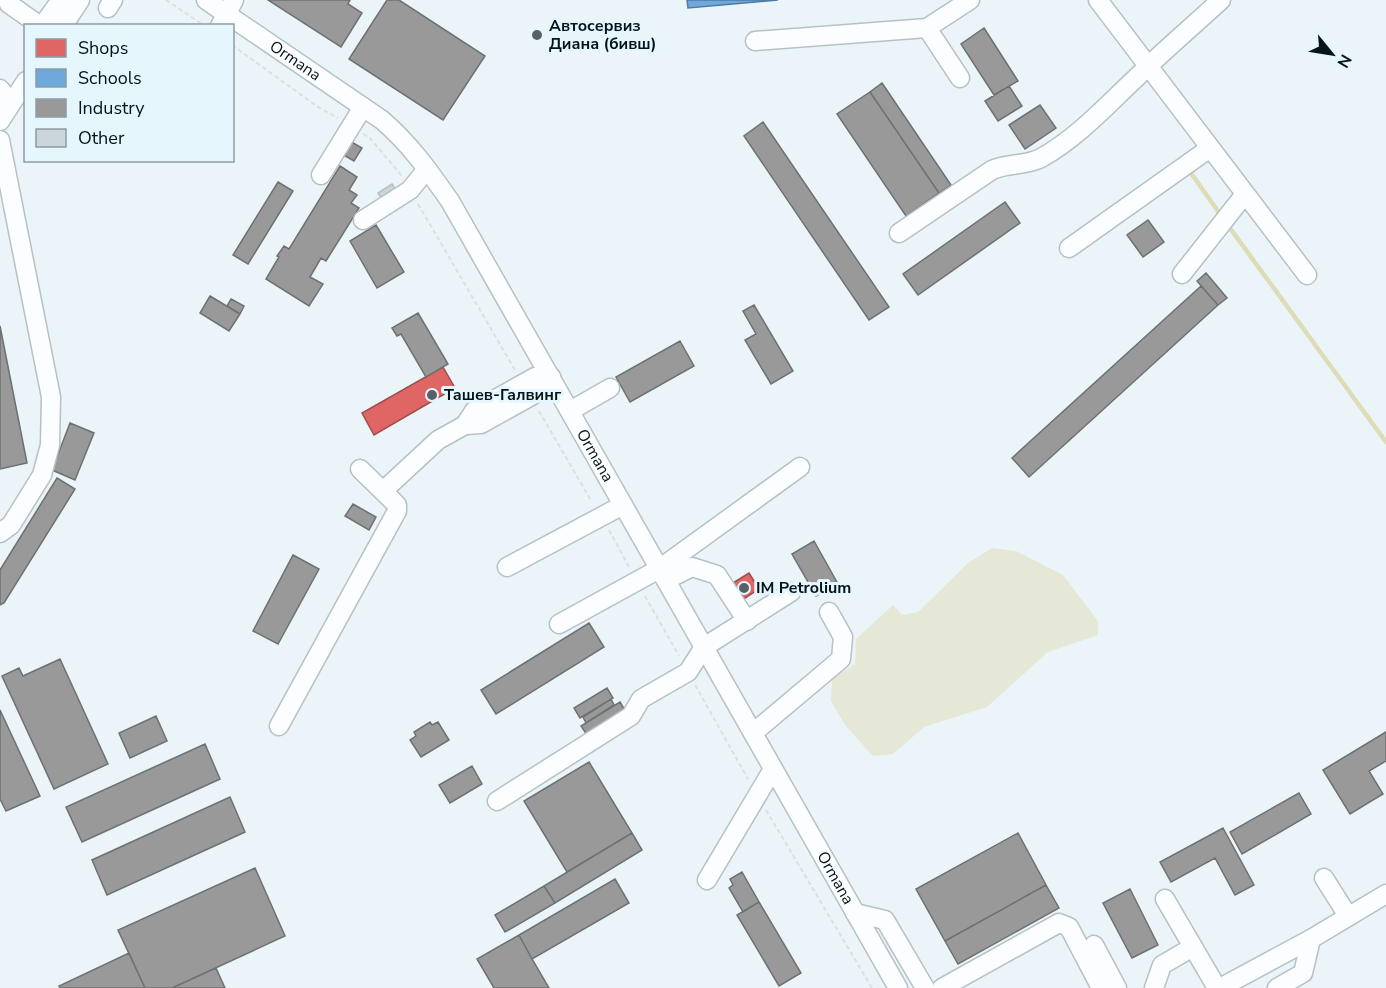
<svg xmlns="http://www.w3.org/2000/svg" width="1386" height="988" viewBox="0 0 1386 988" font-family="'Nunito Sans',sans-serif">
<rect width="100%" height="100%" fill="#ebf4f8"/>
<path fill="#e5e7d7" d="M992 548 1016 551 1063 575 1098 621V635L1048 652 987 707 924 727 893 754 873 756 845 725 831 701 832 679 855 664 856 639 893 605 902 615 918 612 968 563Z"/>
<path fill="#e06666" stroke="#9e4d4f" stroke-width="1.5" d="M443 367 455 388 374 435 362 413Z
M749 573 759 589 739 602 728 586Z"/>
<path fill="#6fa8dc" stroke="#4f7ca2" stroke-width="1.5" d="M687 0H778L688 8Z"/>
<path fill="#999" stroke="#6d7173" stroke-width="1.5" d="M268 0H350L348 4 362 13 341 47Z
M387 0H399L485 56 443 120 349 59Z
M984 28 1018 81 994 95 961 44Z
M882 83 951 185 939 193 870 92Z
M1009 86 1022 106 998 121 985 101Z
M870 92 939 193 906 216 837 114Z
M1040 105 1056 128 1025 149 1009 125Z
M763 122 889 307 869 320 744 136Z
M348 140 362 148 354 161 340 153Z
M340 166 357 177 349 190 357 195 351 203 359 208 326 261 321 258 310 277 323 284 309 306 266 279 279 257 277 256 284 246 289 249Z
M278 182 293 191 248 264 233 255Z
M1005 202 1020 223 918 295 903 274Z
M1148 220 1164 242 1143 257 1127 235Z
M376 225 404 272 377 288 350 241Z
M1206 273 1227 298 1218 305 1197 281Z
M1201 286 1218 305 1029 477 1012 458Z
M210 296 240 314 229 331 200 313Z
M231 299 244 306 240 314 227 306Z
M754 305 793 371 771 384 745 340 756 334 743 311Z
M418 313 448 364 426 377 401 334 397 336 392 328Z
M0 326 27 463 0 469Z
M680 341 694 366 630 402 616 377Z
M70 423 94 433 75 480 52 470Z
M57 478 75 489 4 603 0 605V570Z
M353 504 376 517 369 530 345 516Z
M814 541 838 584 816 596 792 554Z
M293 555 319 569 278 644 253 631Z
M589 623 604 647 496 714 481 690Z
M60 659 108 764 54 789 2 676 19 668 23 676Z
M607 688 613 698 580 718 574 708Z
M611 699 614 705 586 723 583 717Z
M620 702 627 714 589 738 581 726Z
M0 710 40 796 6 811 0 799Z
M156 716 167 741 130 758 119 733Z
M430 722 432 725 438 722 449 740 421 757 410 740 416 736 414 732Z
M1386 732V761L1369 771 1383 794 1350 814 1323 770Z
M205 744 220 779 82 842 66 807Z
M589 762 632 833 567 872 524 801Z
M472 766 482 784 450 803 439 785Z
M1299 793 1311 814 1242 854 1230 832Z
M230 797 245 832 107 895 92 860Z
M1223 828 1254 885 1235 895 1215 858 1171 882 1160 862Z
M632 833 642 850 555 903 544 886Z
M1018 833 1046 885 945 941 916 889Z
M255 868 285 936 172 988H145L118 930Z
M742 872 759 902 743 912 729 888 733 885 730 879Z
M615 879 629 903 532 959 519 935Z
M1046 885 1059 908 958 964 945 941Z
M544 886 555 903 505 932 495 915Z
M1130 889 1158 945 1132 958 1103 903Z
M759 902 801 973 779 986 737 915Z
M519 935 532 959 549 988H494L477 959Z
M129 953 145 988H60L59 986Z
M216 968 225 988H172Z"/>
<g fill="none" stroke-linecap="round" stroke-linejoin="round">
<path stroke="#dedcb7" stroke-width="4.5" d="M1191 173 1222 217
M1227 224 1386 442"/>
</g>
<path fill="#cbd6db" stroke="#b5c0c5" stroke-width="1.5" d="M392 184 397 192 383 201 378 193Z"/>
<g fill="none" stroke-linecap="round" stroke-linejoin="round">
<g stroke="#b6c1c6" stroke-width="21">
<g id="minor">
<path d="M8 0 9 4 39 25 45 22 61 0"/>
<path id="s1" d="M206 0 382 120C410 144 429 171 450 201L898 988"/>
<path d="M1098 0 1307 275"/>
<path d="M108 8 113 0"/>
<path d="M63 26 80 0"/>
<path d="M220 26 234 0"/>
<path d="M927 28 960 78"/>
<path d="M755 41 927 28 970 0"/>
<path d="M0 89 11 103"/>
<path d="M0 121 26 81"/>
<path d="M0 140 51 397 50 445 42 475 11 525 0 533"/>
<path d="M321 175 363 107"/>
<path d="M363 220 410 190 427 169"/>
<path d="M899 233 992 170C1007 163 1026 166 1041 158 1077 138 1106 106 1136 78 1163 51 1193 26 1221 0"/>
<path d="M1069 248 1210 148"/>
<path d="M1182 274 1245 194"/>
<path d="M570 411 610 388"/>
<path d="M465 425 481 424 542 390 551 377"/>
<path d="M383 491 438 440 465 425 474 411 535 377H551"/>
<path d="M507 567 623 505"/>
<path d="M666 580 692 567 717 575 747 621"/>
<path d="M559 624 659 569 800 467"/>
<path d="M279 726 397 511V505L360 469"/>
<path d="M753 733 841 659 843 637 829 612"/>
<path d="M497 801 631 716 641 699 688 672 704 647 791 592"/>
<path d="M1324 878 1348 916"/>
<path d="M707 880 773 769"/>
<path d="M1165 899 1217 988"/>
<path d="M855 913 885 920 925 988"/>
<path d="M1094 945 1117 988"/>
<path d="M942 988 1059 923 1069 927 1101 988"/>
<path d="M1154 988 1162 965 1193 947"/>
<path d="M1220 988 1311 939 1386 894"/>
<path d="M1277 988 1303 973 1311 939"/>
</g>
</g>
<path stroke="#dde0e2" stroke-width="2" stroke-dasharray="4.5 3" stroke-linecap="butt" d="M166 0 205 26
M232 45 318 107 338 118
M363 134 369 137 402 176
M418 204 515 370
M539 411 592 502
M609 530 629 567
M645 596 679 656
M695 685 748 779
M766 810 872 988"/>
<use href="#minor" stroke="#fcfdfe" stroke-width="18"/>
</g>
<g fill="#566268" stroke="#e6f6fd" stroke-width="2">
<circle cx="537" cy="35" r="6"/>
<circle cx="432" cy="395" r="6"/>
<circle cx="744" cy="588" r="6"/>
</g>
<g text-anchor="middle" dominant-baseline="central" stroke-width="6" stroke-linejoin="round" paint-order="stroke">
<g font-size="16" font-weight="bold" fill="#05141a" stroke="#e6f6fd" text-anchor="start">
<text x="549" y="26">Автосервиз<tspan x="549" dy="18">Диана (бивш)</tspan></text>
<text x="444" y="395">Ташев-Галвинг</text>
<text x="756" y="588">IM Petrolium</text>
</g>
<g font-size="16" fill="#05141a" stroke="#e6f6fd">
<text stroke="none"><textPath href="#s1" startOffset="108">Ormana</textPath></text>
<text stroke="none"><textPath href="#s1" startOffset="612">Ormana</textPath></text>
<text stroke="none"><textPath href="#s1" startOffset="1098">Ormana</textPath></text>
</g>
</g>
<rect x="24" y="24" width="210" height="138" fill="#e6f6fd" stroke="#8c9ca2" stroke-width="1.5"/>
<rect x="36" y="39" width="30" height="18" fill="#e06666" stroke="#8c9ca2" stroke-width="1.5"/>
<text x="78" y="54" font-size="18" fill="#05141a">Shops</text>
<rect x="36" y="69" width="30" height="18" fill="#6fa8dc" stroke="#8c9ca2" stroke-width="1.5"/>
<text x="78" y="84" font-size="18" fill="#05141a">Schools</text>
<rect x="36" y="99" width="30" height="18" fill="#999999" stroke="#8c9ca2" stroke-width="1.5"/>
<text x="78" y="114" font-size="18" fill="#05141a">Industry</text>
<rect x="36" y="129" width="30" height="18" fill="#cbd6db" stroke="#8c9ca2" stroke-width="1.5"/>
<text x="78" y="144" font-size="18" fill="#05141a">Other</text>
<g transform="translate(1332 54) rotate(120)" stroke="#e6f6fd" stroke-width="4.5" paint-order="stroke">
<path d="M0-4.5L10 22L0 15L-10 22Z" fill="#05141a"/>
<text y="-9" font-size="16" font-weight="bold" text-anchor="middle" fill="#05141a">N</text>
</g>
</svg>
